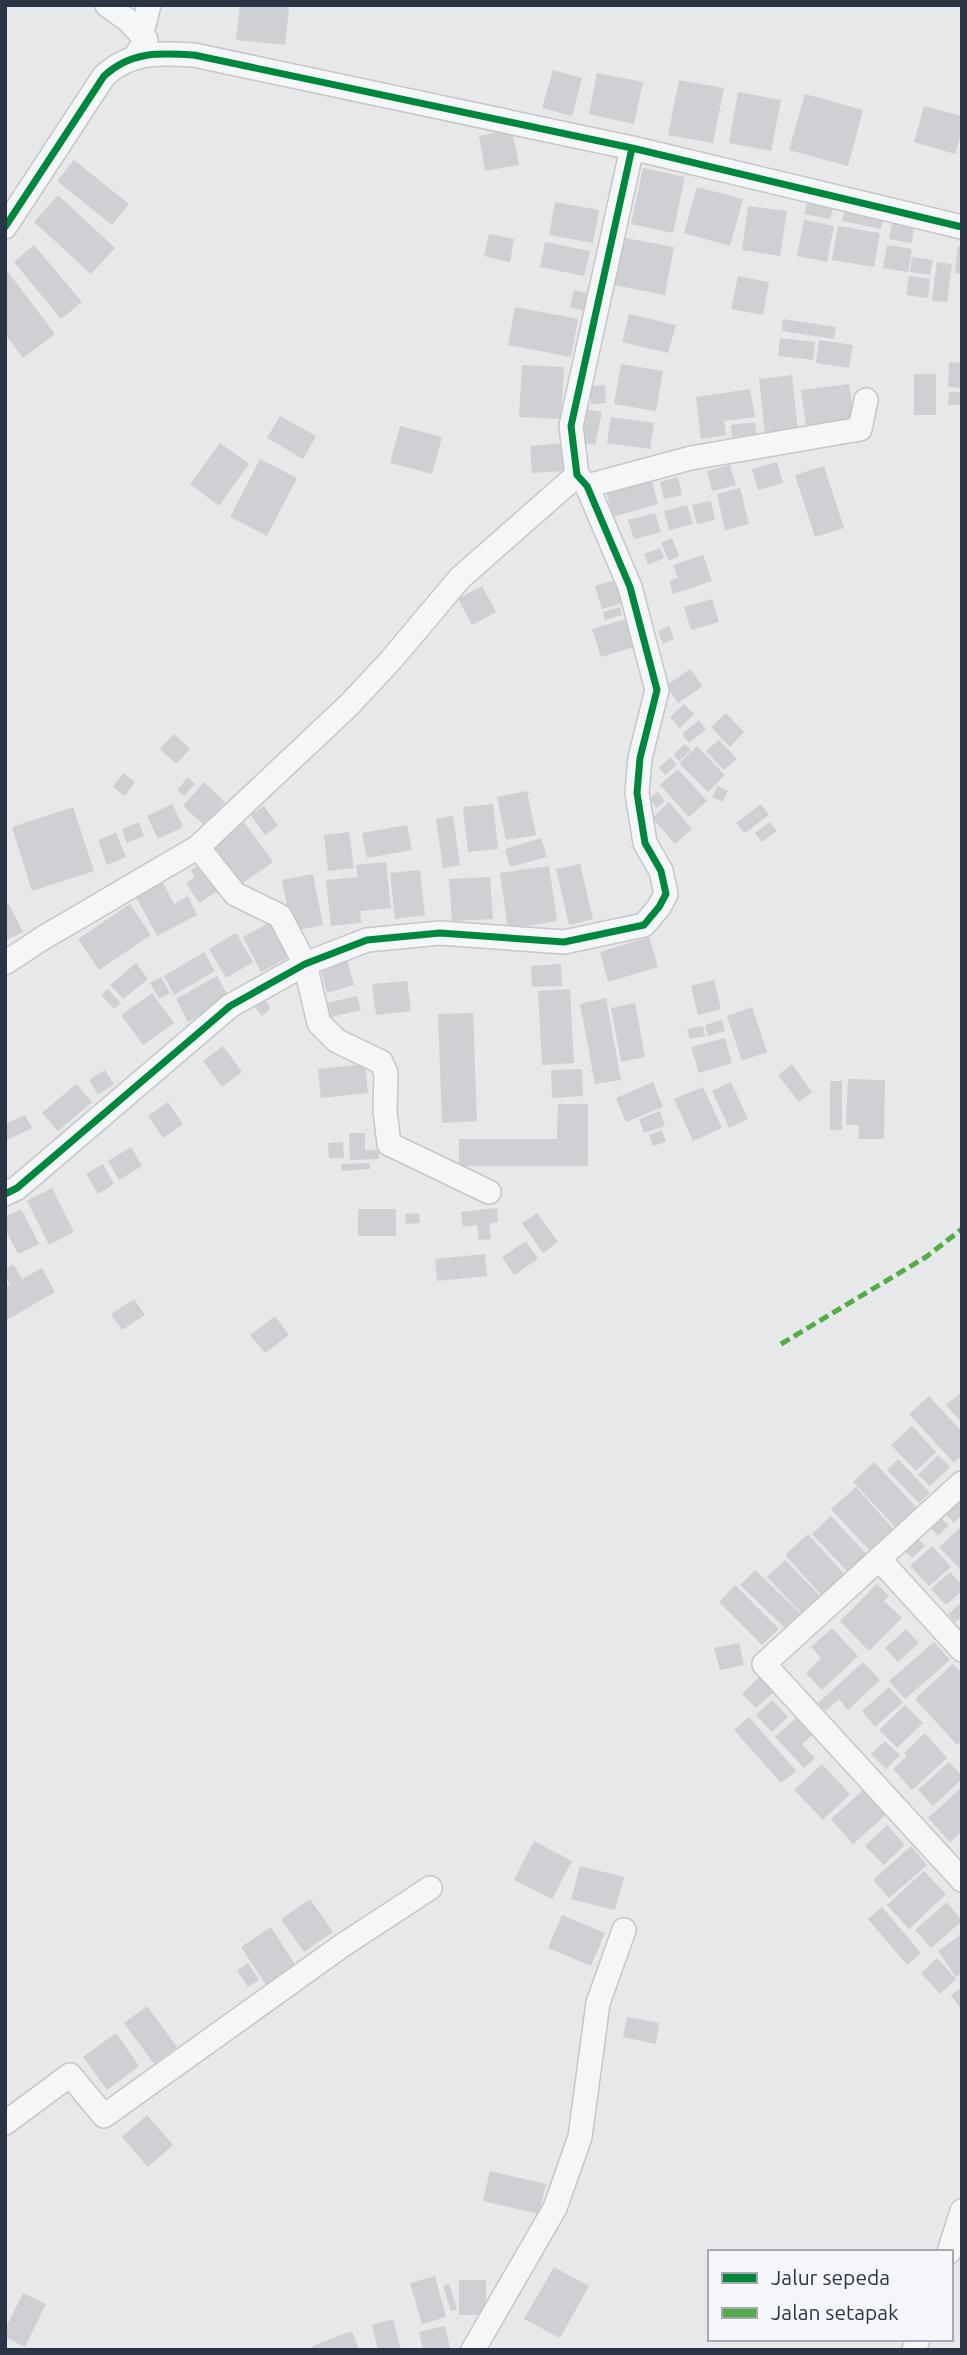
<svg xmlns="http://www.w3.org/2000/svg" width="967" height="2355" viewBox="0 0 967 2355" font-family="Ubuntu,sans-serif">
<rect width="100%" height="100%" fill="#e6e8ea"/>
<path fill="#ced0d3" d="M240 5 289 7 285 45 236 40Z
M553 70 582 78 572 116 542 108Z
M597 73 643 82 634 124 589 114Z
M679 80 724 88 713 143 668 135Z
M738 92 781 100 771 151 729 143Z
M805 94 863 110 848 166 789 150Z
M924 106 962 116V131L955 154 914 142Z
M512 130 519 165 485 171 479 136Z
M74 160 129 204 112 225 57 181Z
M643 168 685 177 673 233 631 224Z
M697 187 743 199 730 246 684 233Z
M58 195 115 248 91 274 34 222Z
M808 199 834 205 830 219 804 214Z
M555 202 599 210 593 243 549 235Z
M748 206 787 211 780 256 742 250Z
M845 208 884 217 881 229 842 221Z
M804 220 834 226 827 262 797 256Z
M892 223 914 227 912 243 889 239Z
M838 226 880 233 874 267 832 260Z
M489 234 514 239 510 262 484 256Z
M624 238 674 247 665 295 614 285Z
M545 242 590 251 584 276 540 267Z
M34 245 82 302 61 319 14 262Z
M887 245 912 249 908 272 883 268Z
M958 246H962V274L955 273Z
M912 257 933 260 930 275 910 272Z
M937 262 952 264 947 302 932 301Z
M5 268 55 334 23 358 5 334Z
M738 276 769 282 763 315 731 309Z
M909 276 930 279 928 298 906 295Z
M574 290 589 294 585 311 570 307Z
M515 307 578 319 571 357 508 345Z
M629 314 676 325 668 353 622 342Z
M783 319 836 327 834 339 782 331Z
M780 338 815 342 813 360 778 356Z
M819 340 853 345 849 368 816 363Z
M949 362 962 363V388L948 387Z
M621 364 663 371 656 411 614 404Z
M522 365 564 367 561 419 519 417Z
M914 374H936V415H914Z
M792 375 798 431 765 435 759 379Z
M849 384 854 419 806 426 801 390Z
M605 385 606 403 591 404 590 386Z
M750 389 755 417 724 421 726 435 701 439 696 397Z
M949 392H962V405H948Z
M585 409 602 412 595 445 577 441Z
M280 416 316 436 303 459 267 438Z
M611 417 654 423 650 449 607 443Z
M755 422 756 434 732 437 731 425Z
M400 426 442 437 432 474 390 463Z
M220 443 249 464 219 506 190 484Z
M563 443 565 471 532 473 530 446Z
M260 459 297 478 267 536 230 517Z
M777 462 783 483 758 490 752 469Z
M730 465 736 485 712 491 707 471Z
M824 466 844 528 815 537 795 475Z
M678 477 682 495 664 499 660 482Z
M651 478 658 504 613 517 606 491Z
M740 488 749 524 725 530 717 494Z
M711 501 715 520 697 524 692 505Z
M687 505 693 524 669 530 664 511Z
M655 513 661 532 634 539 628 520Z
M672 538 679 556 669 561 661 543Z
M660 548 664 558 648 565 644 554Z
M703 555 712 581 673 594 669 581 678 578 673 565Z
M615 580 621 603 602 609 595 586Z
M482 586 496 612 472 625 458 599Z
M712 599 719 622 691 630 684 607Z
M620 607 622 615 605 620 603 612Z
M629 618 637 646 601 657 592 629Z
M669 626 674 639 663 644 658 631Z
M690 669 703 686 678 703 666 686Z
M684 704 694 714 680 728 670 717Z
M726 713 744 732 730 747 711 727Z
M699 720 706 729 689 743 682 734Z
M174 734 190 749 176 764 160 749Z
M719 740 737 759 724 770 706 751Z
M685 744 691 750 679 761 673 755Z
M697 746 725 775 708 792 679 763Z
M670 757 677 765 665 775 659 768Z
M678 769 707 801 689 817 660 785Z
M123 773 135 782 125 796 113 787Z
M188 777 195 784 184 796 177 790Z
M204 782 225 802 204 825 183 806Z
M718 786 728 791 722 802 712 797Z
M527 791 536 835 506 840 497 797Z
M658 792 665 801 657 808 649 799Z
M669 802 692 829 675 844 652 818Z
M172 804 183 827 158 839 147 816Z
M493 804 498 849 468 852 463 807Z
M761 804 769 815 745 833 736 823Z
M264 806 278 826 265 835 251 815Z
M73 807 94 871 32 891 12 827Z
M453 816 460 865 443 868 436 819Z
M139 822 144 836 127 843 122 829Z
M244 822 273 862 240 885 211 845Z
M770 822 777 831 762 842 755 833Z
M407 825 412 850 367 858 362 833Z
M349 832 354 868 328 871 324 835Z
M116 833 126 857 107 865 98 840Z
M541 838 547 857 510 867 505 849Z
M386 862 391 908 360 911 361 923 331 926 326 880 358 877 356 865Z
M580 864 593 919 569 925 556 869Z
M197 866 202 874 208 869 221 889 199 903 186 883 195 877 191 870Z
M549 866 557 921 508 929 500 873Z
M420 870 425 915 395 919 390 873Z
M313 874 323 925 292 931 282 880Z
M490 877 493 919 452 921 449 879Z
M163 883 174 904 188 896 197 915 157 936 136 897Z
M8 903 23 932 5 941V905Z
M130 904 151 935 99 970 78 939Z
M276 919 295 954 261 972 243 937Z
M236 933 253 962 226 978 209 949Z
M649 937 658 967 608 982 600 952Z
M204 952 215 971 174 995 164 976Z
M347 960 354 985 327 993 320 967Z
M136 963 148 979 123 999 110 985Z
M561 964 562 986 532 987 531 966Z
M217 976 230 999 188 1022 176 999Z
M161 977 170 993 159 999 150 983Z
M714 980 721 1009 698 1015 691 986Z
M407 981 411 1011 376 1015 372 984Z
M108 989 121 1003 114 1009 101 995Z
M570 989 574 1063 542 1065 538 991Z
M152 993 174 1023 143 1045 121 1015Z
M357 996 361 1010 331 1017 327 1003Z
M263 998 271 1008 262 1016 253 1005Z
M606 998 621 1080 595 1084 580 1004Z
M635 1003 645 1057 621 1062 611 1008Z
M752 1007 767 1052 742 1061 727 1016Z
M473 1013 477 1121 442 1123 438 1014Z
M722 1020 725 1031 708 1036 705 1025Z
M703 1026 705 1036 690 1039 687 1029Z
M725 1038 732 1063 699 1073 691 1047Z
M223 1046 242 1072 222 1087 203 1061Z
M365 1064 368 1093 321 1098 318 1069Z
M792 1064 812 1092 799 1102 778 1075Z
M582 1069 583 1096 552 1098 551 1070Z
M105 1070 114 1084 98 1095 89 1080Z
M848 1079 885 1080 884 1139H858L859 1125H846Z
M830 1081H842V1130H830Z
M653 1082 663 1107 626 1122 616 1098Z
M731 1082 748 1119 729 1128 712 1091Z
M76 1084 92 1102 58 1131 42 1113Z
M703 1087 722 1128 693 1141 674 1099Z
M168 1102 183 1124 163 1138 148 1116Z
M558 1104H588V1166H459V1139H557Z
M660 1111 665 1126 644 1133 639 1119Z
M25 1115 32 1128 7 1140 5 1124Z
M662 1130 666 1142 653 1146 649 1135Z
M349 1133H365V1150H379V1159L350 1160Z
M343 1142 344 1158H329L328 1143Z
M131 1147 142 1166 119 1180 108 1161Z
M370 1163V1169L342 1171 341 1164Z
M103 1164 114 1184 98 1194 86 1174Z
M52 1188 74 1232 49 1245 27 1201Z
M497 1208 498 1222 489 1224 491 1239 479 1240 477 1225 463 1227 461 1212Z
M21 1209 39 1244 18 1254 5 1229V1217Z
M358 1209H396V1236H358Z
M419 1213 420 1223 406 1224 405 1214Z
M537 1213 558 1242 543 1253 522 1223Z
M526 1241 538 1259 514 1275 502 1257Z
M485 1254 487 1276 437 1281 435 1259Z
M13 1264 22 1279 42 1268 55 1292 5 1321V1287L10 1284 5 1275V1269Z
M134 1299 145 1315 122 1330 111 1314Z
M275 1316 289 1335 265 1353 250 1335Z
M962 1392V1423L946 1405Z
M929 1396 962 1432V1455L954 1463 909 1414Z
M912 1426 936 1452 916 1471 891 1445Z
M938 1455 950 1467 930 1486 918 1475Z
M898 1459 930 1493 919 1503 887 1470Z
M874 1462 918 1509 897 1529 853 1482Z
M856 1487 895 1531 871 1552 831 1509Z
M962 1495V1515L954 1523 944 1513Z
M938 1515 949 1525 938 1536 928 1525Z
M831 1516 868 1556 849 1573 812 1534Z
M960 1528 962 1530V1571L939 1547Z
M808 1534 847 1577 824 1598 785 1555Z
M916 1537 925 1546 912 1558 903 1549Z
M932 1546 951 1567 929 1586 910 1566Z
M785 1560 824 1600 805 1617 767 1577Z
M755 1570 803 1616 788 1631 740 1585Z
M950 1572 962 1585V1591L946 1605 931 1589Z
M877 1584 889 1596 884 1601 902 1618 869 1651 840 1621Z
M735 1585 779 1629 762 1645 719 1602Z
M962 1602V1617L955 1622 948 1614Z
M832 1628 858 1656 822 1690 806 1673 821 1658 811 1647Z
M906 1629 919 1643 898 1662 885 1648Z
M934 1642 950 1660 905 1699 889 1681Z
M739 1643 744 1665 720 1670 714 1648Z
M863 1662 880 1680 848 1710 839 1699 826 1711 818 1703Z
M953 1664 962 1673V1741L957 1745 915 1699Z
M760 1676 775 1691 756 1708 742 1694Z
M889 1687 903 1702 875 1727 862 1711Z
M772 1700 788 1717 772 1732 756 1715Z
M905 1705 923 1723 897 1748 879 1730Z
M749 1717 796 1771 781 1783 734 1730Z
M796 1718 812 1735 802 1744 815 1758 804 1768 775 1737Z
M925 1733 947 1758 912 1790 893 1769 907 1756 904 1753Z
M885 1741 900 1755 886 1769 871 1754Z
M949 1762 962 1776V1779L933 1806 918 1790Z
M822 1764 850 1794 823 1820 794 1790Z
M962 1787V1832L950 1842 928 1818Z
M863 1790 886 1815 853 1844 831 1819Z
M887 1825 905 1845 884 1865 865 1846Z
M534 1841 572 1861 552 1899 514 1880Z
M911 1846 927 1865 889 1898 873 1880Z
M580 1866 624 1877 615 1910 571 1899Z
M924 1871 946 1894 909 1929 887 1905Z
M310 1899 333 1932 304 1952 281 1919Z
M947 1902 962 1921 931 1948 915 1930Z
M882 1907 921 1953 907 1965 868 1919Z
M562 1915 605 1933 591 1966 548 1948Z
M271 1927 296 1966 266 1985 241 1947Z
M962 1934V1973L956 1977 938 1951Z
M937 1958 956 1979 940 1994 921 1973Z
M248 1963 259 1980 248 1987 237 1970Z
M962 1987V2011L951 1995Z
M147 2006 177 2047 154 2064 124 2023Z
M627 2017 659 2023 656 2044 623 2037Z
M116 2033 139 2066 107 2090 83 2057Z
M147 2115 173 2145 148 2167 122 2137Z
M490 2171 546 2184 539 2214 483 2201Z
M554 2267 589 2286 560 2338 524 2319Z
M435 2276 446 2317 422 2324 410 2283Z
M459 2280H486V2315H459Z
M449 2284 457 2309 451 2311 443 2286Z
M23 2293 46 2304 25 2347 5 2337V2329Z
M393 2319 401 2350H378L372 2325Z
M445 2326 450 2348 423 2350 419 2332Z
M352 2331 359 2350H314L312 2346Z"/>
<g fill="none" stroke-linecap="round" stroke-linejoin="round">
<g stroke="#c4c6c8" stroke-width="26">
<path id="street" d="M107 5 129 21 146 40 135 57
M142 33 149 5
M5 227 104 76C131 51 159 53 194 55L632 148 962 227
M587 486 691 458 860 429 866 400
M198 847 235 894 280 916 305 964 319 1023 337 1041 381 1062 386 1073 385 1111 389 1144 489 1192
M5 963 43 938 198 847 349 705 391 660 460 578 577 475
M5 1194 17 1188 230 1006 305 964 367 940 440 933 564 942 644 925 659 907 666 894 661 871 645 843 637 793 640 758 657 690 630 587 587 486 577 475 571 426 632 148
M962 1483 764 1664 962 1880
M879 1559 962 1650
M5 2123 70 2075 104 2116 343 1945 430 1888
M949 2252 962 2211
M473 2350 555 2208 580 2137 598 2003 624 1930
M914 2350 918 2339"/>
</g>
<use href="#street" stroke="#f5f6f7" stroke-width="23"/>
<path stroke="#54ac47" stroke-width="5" stroke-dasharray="10 5" stroke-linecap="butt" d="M781 1344 926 1257 962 1229"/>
<g stroke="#f4f6f9" stroke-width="11">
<path id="cycleway" d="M5 227 104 76C131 51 159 53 194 55L632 148 962 227
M5 1194 17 1188 230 1006 305 964 367 940 440 933 564 942 644 925 659 907 666 894 661 871 645 843 637 793 640 758 657 690 630 587 587 486 577 475 571 426 632 148"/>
</g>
<use href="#cycleway" stroke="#00873e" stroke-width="7"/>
</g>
<rect width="967" height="2355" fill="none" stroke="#2b3445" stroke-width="14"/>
<rect x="708" y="2250" width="245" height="91" fill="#f4f6f9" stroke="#a4a8b1" stroke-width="2"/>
<rect x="722" y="2273" width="35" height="10" fill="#00873e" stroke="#a4a8b1" stroke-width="2"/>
<text x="771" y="2285" font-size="21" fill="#2b3445">Jalur sepeda</text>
<rect x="722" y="2308" width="35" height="10" fill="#54ac47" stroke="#a4a8b1" stroke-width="2"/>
<text x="771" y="2320" font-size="21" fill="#2b3445">Jalan setapak</text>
</svg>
